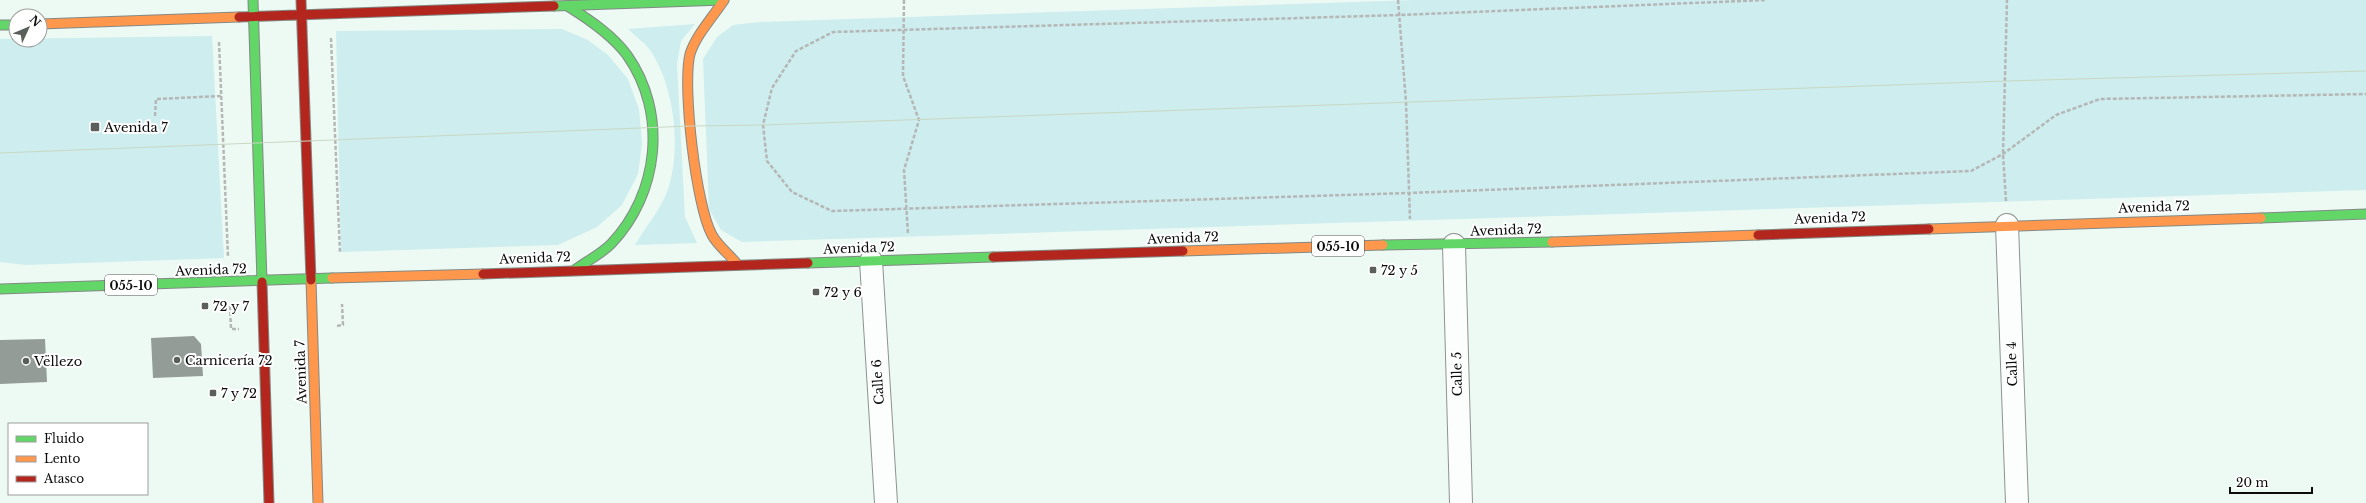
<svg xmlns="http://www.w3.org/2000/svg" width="2366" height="503" viewBox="0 0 2366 503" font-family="'Libre Baskerville',serif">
<rect width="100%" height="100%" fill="#edfaf3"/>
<path fill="#cdedee" d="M1414 0H2366V190L742 242 721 230 709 209 703 59 717 37 733 25 759 22Z
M695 24 681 41 677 64 685 217 697 243 635 245C645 228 660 210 667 192 682 151 675 87 650 50 644 42 635 36 628 29Z
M562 29 588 40 608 55 628 79 639 109 642 144 638 174 622 205 597 227 558 245 341 252 336 31Z
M212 36 224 258 26 265 0 262V39Z"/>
<path fill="#949c97" d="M194 336 201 344 203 376 153 378 151 338Z
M45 339 47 382 0 384V340Z"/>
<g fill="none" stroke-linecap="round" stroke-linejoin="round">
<g stroke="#8d938f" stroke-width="24">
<path id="street" d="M2007 225 2017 503
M1454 245 1461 503
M871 261 886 503"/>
</g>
<g stroke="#838986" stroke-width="11">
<path id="fast" d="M253 0 262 282
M554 6 724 0
M569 7C590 20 612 35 627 55 668 113 659 194 611 244 601 254 587 261 576 269
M0 25H16
M2261 218 2366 214
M1383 245 1552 242
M808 263 993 257
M0 289 332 278"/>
</g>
<g stroke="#838986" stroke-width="11">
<path id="slow" d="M724 0C713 17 696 35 690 54 682 86 696 206 712 235 718 246 730 255 738 265
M40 24 239 17
M1929 229 2261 218
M1552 242 1758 235
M1183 251 1383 245
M332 278 483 274
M311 280 318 503"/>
</g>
<g stroke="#838986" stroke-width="11">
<path id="jam" d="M301 0 311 280
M239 17 554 6
M1758 235 1929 229
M993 257 1183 251
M483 274 808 263
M262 282 269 503"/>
</g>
<path stroke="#b5b7b6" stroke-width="2.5" stroke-dasharray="4 2" stroke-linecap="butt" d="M904 0 903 76 919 120 904 170 908 234
M1398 0 1406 102 1410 219
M1765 0 1400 15 833 32 796 51 772 88 763 125 767 161 792 192 832 211 1409 193 1971 171 2003 154 2056 115 2100 99 2366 94
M331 38 340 253
M219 42 228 257
M155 116 156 99 222 96
M2006 201 2003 154 2007 0
M230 306 231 329H239
M337 326 343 325 342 304"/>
<use href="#street" stroke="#fcfefd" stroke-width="22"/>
<use href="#fast" stroke="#63d668" stroke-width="9"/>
<use href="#slow" stroke="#ff974d" stroke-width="9"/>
<use href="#jam" stroke="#b3261e" stroke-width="9"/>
<path stroke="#c9d7c3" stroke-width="1" d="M0 153 691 126 763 125 2006 81 2366 71"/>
</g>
<g fill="#5a5f5c" stroke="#fff" stroke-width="1.5">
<rect x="90" y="122" width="10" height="10" rx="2"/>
<rect x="1369" y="266" width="8" height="8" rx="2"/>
<rect x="812" y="288" width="8" height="8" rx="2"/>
<rect x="201" y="302" width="8" height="8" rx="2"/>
<circle cx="177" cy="360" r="4"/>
<circle cx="26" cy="361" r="4"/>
<rect x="209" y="389" width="8" height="8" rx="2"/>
</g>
<g text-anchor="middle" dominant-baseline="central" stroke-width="4" stroke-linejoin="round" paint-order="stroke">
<g fill="#fff" stroke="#545454" stroke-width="1">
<rect x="1312" y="236" width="52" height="20" rx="3"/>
<rect x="105" y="275" width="52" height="20" rx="3"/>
</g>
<g font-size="12" font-weight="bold" fill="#0b0b0b">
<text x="1338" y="246">055-10</text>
<text x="131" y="285">055-10</text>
</g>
<g font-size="13" fill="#0b0b0b" stroke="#fff" text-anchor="start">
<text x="104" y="127">Avenida 7</text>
<text x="1381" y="270">72 y 5</text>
<text x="824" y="292">72 y 6</text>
<text x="213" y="306">72 y 7</text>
<text x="185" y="360">Carnicería 72</text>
<text x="34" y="361">Vëllezo</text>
<text x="221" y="393">7 y 72</text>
</g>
<g font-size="13" fill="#0b0b0b" stroke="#fff">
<text transform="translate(2154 207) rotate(-2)">Avenida 72</text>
<text transform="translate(1830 218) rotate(-2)">Avenida 72</text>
<text transform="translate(1506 230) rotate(-2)">Avenida 72</text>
<text transform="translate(1183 238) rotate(-2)">Avenida 72</text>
<text transform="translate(859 248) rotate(-2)">Avenida 72</text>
<text transform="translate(535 258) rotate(-2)">Avenida 72</text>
<text transform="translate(211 270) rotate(-2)">Avenida 72</text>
<text transform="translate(2012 364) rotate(-92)">Calle 4</text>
<text transform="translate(301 372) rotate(-92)">Avenida 7</text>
<text transform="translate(1457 374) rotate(-91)">Calle 5</text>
<text transform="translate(878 382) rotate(-94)">Calle 6</text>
</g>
</g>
<rect x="8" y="423" width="140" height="72" fill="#ffffff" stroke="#9d9d9d"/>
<rect x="16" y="436" width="20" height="6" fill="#63d668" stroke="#9d9d9d"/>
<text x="44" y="443" font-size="12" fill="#0b0b0b">Fluido</text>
<rect x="16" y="456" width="20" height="6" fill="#ff974d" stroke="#9d9d9d"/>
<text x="44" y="463" font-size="12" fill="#0b0b0b">Lento</text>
<rect x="16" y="476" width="20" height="6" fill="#b3261e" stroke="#9d9d9d"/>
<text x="44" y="483" font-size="12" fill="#0b0b0b">Atasco</text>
<g transform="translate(28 28) rotate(46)"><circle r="19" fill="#ffffff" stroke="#9d9d9d"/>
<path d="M0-3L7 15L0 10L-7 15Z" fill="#5a5f5c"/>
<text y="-6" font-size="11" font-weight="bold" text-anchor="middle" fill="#0b0b0b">N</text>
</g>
<path d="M2230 487v6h82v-6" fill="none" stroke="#0b0b0b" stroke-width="2"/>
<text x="2236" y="487" font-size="12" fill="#0b0b0b" stroke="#ffffff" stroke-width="3" paint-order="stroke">20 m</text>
</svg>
